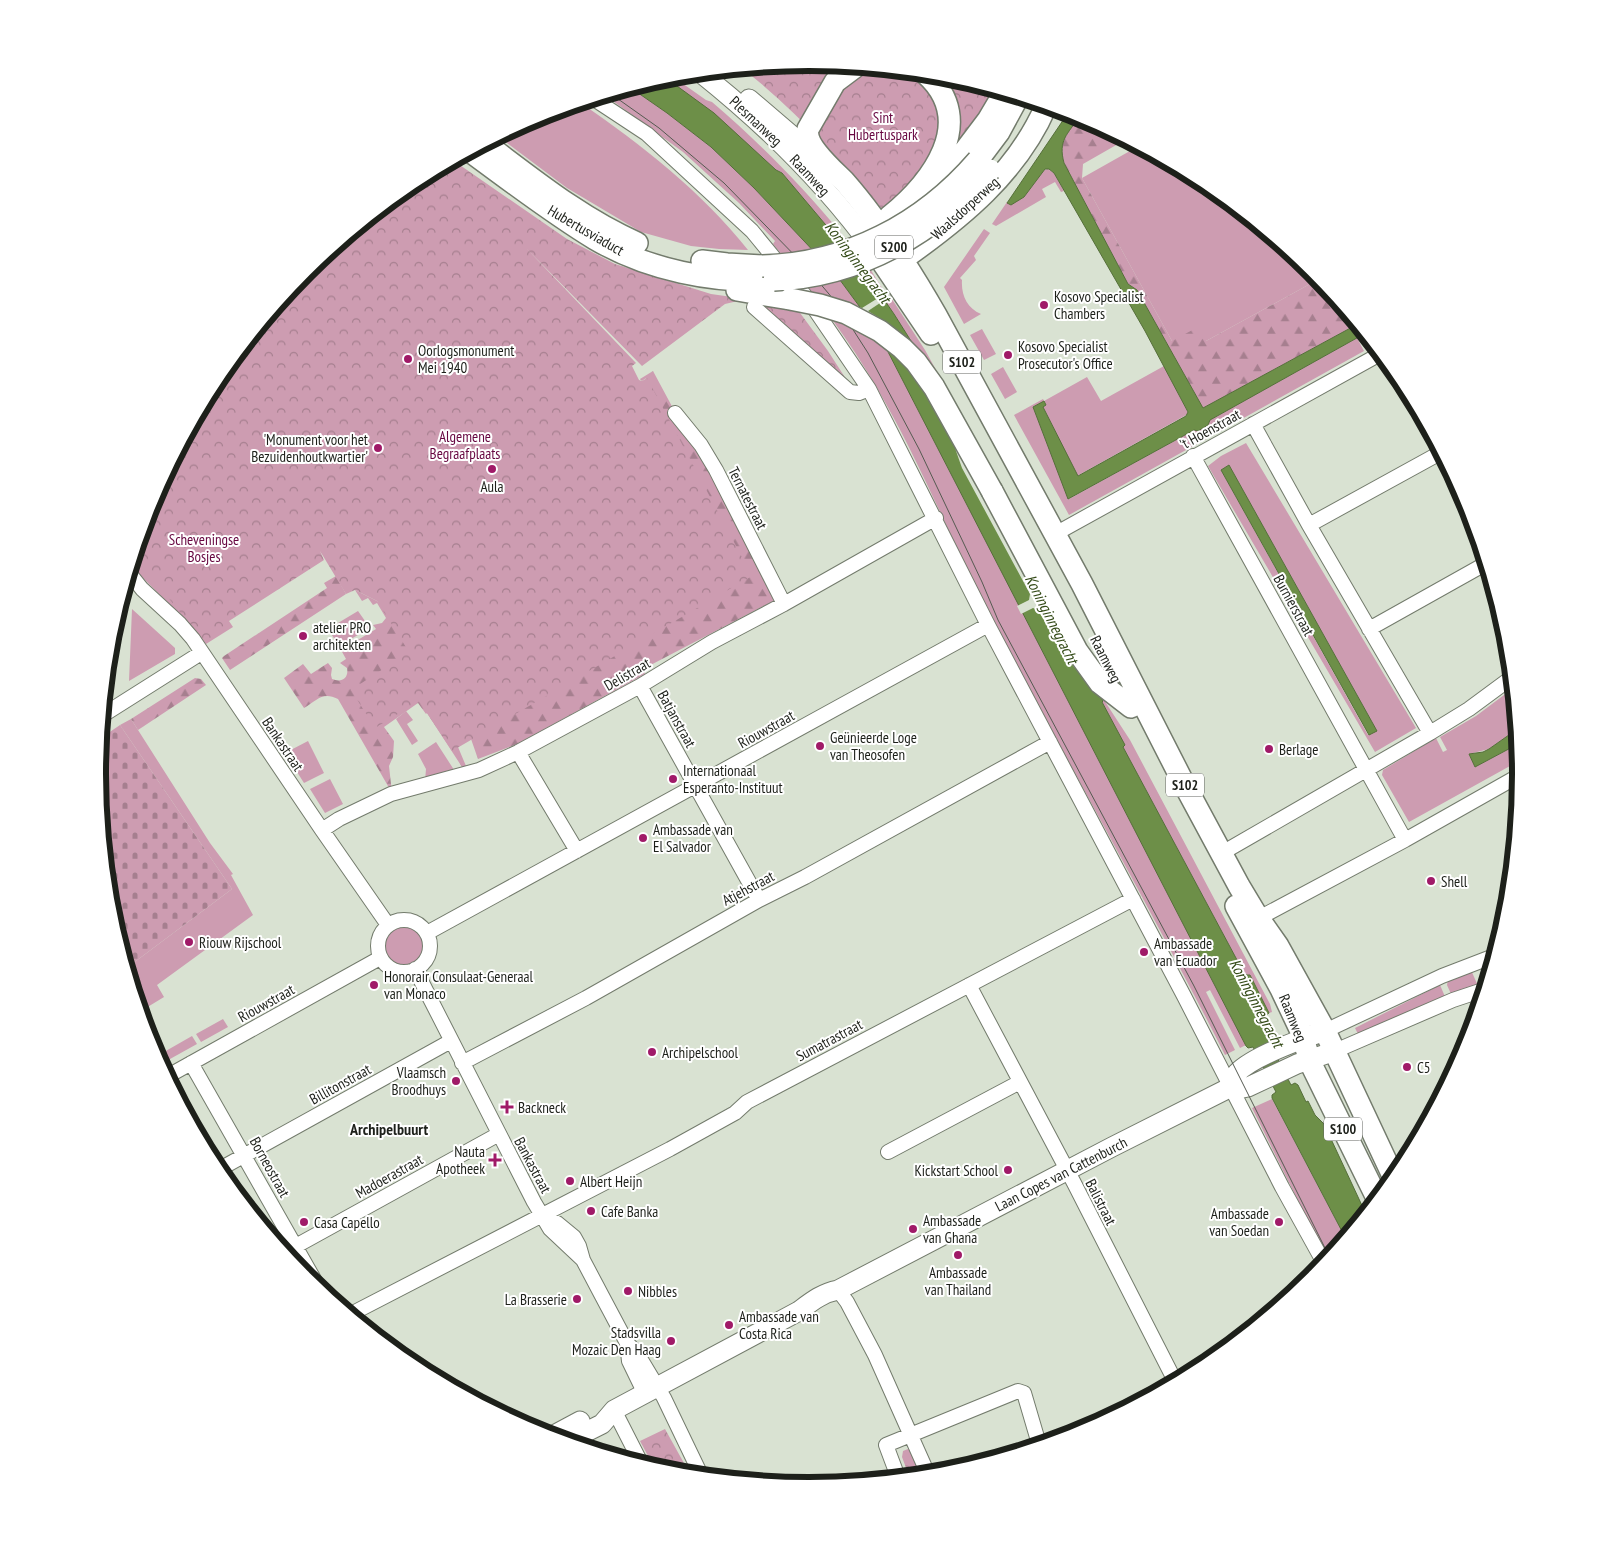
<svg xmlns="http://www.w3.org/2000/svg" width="1618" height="1548" viewBox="0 0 1618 1548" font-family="'PT Sans Narrow',sans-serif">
<defs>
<pattern id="forest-firs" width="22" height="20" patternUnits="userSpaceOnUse" patternTransform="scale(1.25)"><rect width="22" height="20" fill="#cd9cb1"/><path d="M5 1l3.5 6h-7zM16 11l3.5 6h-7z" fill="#a67f8f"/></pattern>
<pattern id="cemetery-stones" width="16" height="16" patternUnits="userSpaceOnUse" patternTransform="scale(1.25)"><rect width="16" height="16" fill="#cd9cb1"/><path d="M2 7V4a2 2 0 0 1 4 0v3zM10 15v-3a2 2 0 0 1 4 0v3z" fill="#a67f8f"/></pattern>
<pattern id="park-crowns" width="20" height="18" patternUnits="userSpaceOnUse" patternTransform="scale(1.25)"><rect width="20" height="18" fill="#cd9cb1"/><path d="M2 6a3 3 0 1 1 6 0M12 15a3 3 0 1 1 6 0" fill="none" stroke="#a67f8f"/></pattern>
</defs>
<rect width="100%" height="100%" fill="#d9e2d2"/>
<path fill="#cd9cb1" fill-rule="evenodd" d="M672 76 706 100 712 102C760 143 800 184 841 233L834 235 782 173 776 170 666 78Z
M631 88 667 113 711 147 754 188 837 276 865 314 885 346 933 438 1246 1045 1240 1048 1210 990 1206 992 1235 1050 1225 1055C1152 911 1072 770 996 627 954 548 922 465 877 388 847 336 811 290 773 244L775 241 739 203 683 152 606 96Z
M581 103C642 145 702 192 748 250L719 249 691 246 641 232 567 188 499 137 537 117Z
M1137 147 1205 183 1312 271 1319 279 1206 341H1172L1082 178Z
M1048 169 1054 173 1064 191 1061 192 1055 182 1042 189 1046 197 996 226 992 224 1007 202 1011 205 1024 197 1044 170Z
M984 229 990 233 974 256 976 260 960 278 962 280C961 295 967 308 981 314L964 324 944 287Z
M869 267 885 293 882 295 883 298 885 299 890 296 925 350 951 397 923 360 894 314 863 269Z
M982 329 996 354 984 360 970 335Z
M1357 338 1364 351 1069 515 1014 415 1043 399 1044 401 1033 407 1069 499 1194 430 1198 431 1208 425 1210 420Z
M1164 366 1187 410 1188 414 1077 476 1043 407 1046 405 1044 401 1087 377 1101 401Z
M1003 367 1017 392 1005 399 991 374Z
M1246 443 1416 728 1375 752 1208 466 1221 456ZM1229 465 1377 731H1376L1368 735 1221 470Z
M137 551 198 633V635L187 622 132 567Z
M132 609 175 648V654L129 681Z
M358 611 370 628 339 646 328 629Z
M1512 689 1516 730 1489 749 1469 754 1475 767 1518 744 1519 761 1409 822 1382 775 1383 770 1436 738 1443 752 1447 750 1440 737 1476 716Z
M1104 700 1130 740 1270 1004 1272 1012 1269 1013 1250 975H1247L1244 973 1123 747 1124 744 1102 702Z
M406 711 413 720 407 724 418 741 412 745 396 719Z
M131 719 210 843 233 874 231 875 253 915 157 985 164 997 141 1011 128 967 232 889 120 725Z
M308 741 324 773 304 783 285 753Z
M436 742 458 776 425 781 426 769 418 754Z
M330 779 343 804 325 813 310 789Z
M404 926C448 933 410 989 388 958 377 943 389 929 404 926Z
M1471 970 1478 986 1451 994 1447 985 1448 980Z
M1440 985 1446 999 1359 1036 1355 1028Z
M223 1019 228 1027 201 1042 196 1034Z
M192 1036 197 1044 161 1064 157 1056Z
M1272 1099 1345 1237 1327 1259 1252 1108Z"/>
<path fill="url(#forest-firs)" d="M1080 116 1113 134 1118 144 1083 164 1082 178 1172 341 1198 327 1206 341 1319 279 1356 325 1203 408 1137 290 1128 284 1064 163C1058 140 1067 135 1080 116Z
M653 371 675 412 687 426 781 597 643 669 645 674 517 744 478 759 471 739 646 378 642 381 640 379Z
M336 576 346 594 230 670 222 658 224 656 327 588 324 583Z
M355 590 377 601 420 649 419 690 458 747 466 766 462 767 427 713 426 714 418 703 384 727 394 741 393 757 389 766 392 793 338 699C323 691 317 700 304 708L284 678 303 664 311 674 328 663 332 668 331 675 332 679C342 683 349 678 347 668L340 663 346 659 341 650 376 629 373 625 382 623 386 618 377 603 373 605 368 598 362 601Z
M195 678 201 679 206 685 138 730 131 719Z"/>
<path fill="url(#cemetery-stones)" d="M120 725 232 889 128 967 111 913 98 774 101 738Z"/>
<path fill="url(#park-crowns)" d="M809 63 948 76 999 92 982 119 941 169C954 144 960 123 950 96L935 101C952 144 914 186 883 210 840 160 796 110 743 69Z
M454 161 567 239 615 264 711 294 795 306 828 351 846 379 756 301 742 300 725 304 642 366 525 247 636 363 632 366 639 380 642 381 647 378 752 576 452 751 419 701 375 728 351 690 409 652 377 601 355 590 346 594 320 551 324 560 229 621 233 627 206 644 171 601 134 560 152 501 218 378 306 271 414 182Z
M665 1429 690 1474 670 1472 654 1467 640 1441Z
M908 1449 914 1453 923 1474 909 1476 902 1457 903 1451Z"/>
<path fill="#6d8f48" stroke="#556e3a" d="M666 78 714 113 776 170 782 173 863 269 894 314 923 360 1074 658 1103 701 1102 702 1125 745 1123 747 1244 973 1247 975H1250L1269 1013 1264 1017 1272 1034V1037L1268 1040 1291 1085 1295 1083 1298 1085 1306 1102 1308 1101 1315 1115 1324 1124 1365 1212 1345 1237 1272 1098V1095L1276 1092 1253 1047 1248 1048 1246 1046 885 346 865 314 837 276 754 188 711 147 667 113 631 88Z
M1068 113 1080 116C1067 135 1058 140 1064 163L1128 284 1137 290 1203 408 1356 325 1364 334 1210 420 1208 425 1198 431 1194 430 1068 499 1033 407 1044 401 1046 405 1043 407 1078 476 1186 416 1188 412 1145 331 1054 173 1049 169H1045L1024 197 1011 205 1007 203Z
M1229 465 1377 731 1369 735 1221 470Z
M1516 730 1518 744 1475 767 1469 754 1483 752 1489 749Z"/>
<path fill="#d9e2d2" d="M883 295 886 299 868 311 881 319 910 342 1074 658 1098 696 1066 657 1038 610 1033 608 1021 614 1017 606 1029 600 1030 594 962 468 956 451 952 434 927 387 856 306 862 308Z"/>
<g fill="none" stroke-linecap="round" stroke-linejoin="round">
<g stroke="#737b6c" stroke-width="16">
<path id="street" d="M594 99 647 134 752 231 807 298 869 389 988 625 1184 996 1282 1187 1324 1263
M754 307 850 392 859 393 869 389
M675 413 701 445 716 470 784 604
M1253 424 1309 525 1430 733
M1193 456 1405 840
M1309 525 1440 453
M1055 534 1380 354
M130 574 142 589 180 624 193 639 322 830 388 925
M1369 629 1485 564
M640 686 759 900
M103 715 201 653
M518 752 577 851
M322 830 339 819 391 794 479 770 518 752 640 686 712 642 784 604 936 518
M1222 853 1430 733 1469 709 1511 678
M1259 918 1405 840 1520 775
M378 946a26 26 0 1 1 52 0a26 26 0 1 1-52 0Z
M427 933 988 625
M415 969 534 1202 550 1229 583 1260
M969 985 1074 1183 1175 1381
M1325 1031 1442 976 1494 956
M1335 1051 1453 1000 1483 990
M191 1063 319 1288
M462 1063 586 998 759 900 805 877 1050 742
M168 1076 380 958
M888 1152 1020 1082
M218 1170 451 1041
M543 1215 557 1223 574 1237 579 1246 583 1260 602 1296 627 1343 637 1353 664 1398 701 1475
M285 1252 499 1134
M838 1290 847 1302 875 1355 928 1474
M351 1314 670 1149 735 1113 747 1102 1133 899
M627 1343 629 1361 645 1394
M614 1410 641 1463
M898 1477 886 1445 1018 1391 1024 1393 1039 1444"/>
</g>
<g stroke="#737b6c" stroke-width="21">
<path id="secondary" d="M701 73C766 125 827 185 876 253
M749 99 804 146 819 156
M1231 1087C1233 1082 1234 1076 1237 1073 1253 1056 1302 1039 1325 1031
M552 1436 580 1421
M568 1441 602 1424 614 1410 799 1311C811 1302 822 1293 838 1290L1112 1147 1231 1087 1243 1088 1248 1087 1297 1064 1335 1051"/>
</g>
<g stroke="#737b6c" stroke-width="24">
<path id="primary" d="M855 67 835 82 808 129C804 145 833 170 844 181 880 222 909 268 936 315L1082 584 1183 782 1239 886 1257 916 1278 946 1325 1031 1394 1178
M486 144C534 180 582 219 637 243
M471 152C512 182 552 213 595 239 648 270 713 283 774 280
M978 160 999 132 1018 97
M923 206 988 120 1004 93
M889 217C931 183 979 122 926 74
M896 240 881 260 931 334
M903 259C961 218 1017 173 1046 106
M702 261 727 264 762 266
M737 290 790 299
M992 491 1077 651 1100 683 1131 707
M1236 906 1281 989 1300 1029 1311 1064 1377 1198"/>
</g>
<use href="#street" stroke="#fff" stroke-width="14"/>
<use href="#secondary" stroke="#fff" stroke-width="19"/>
<use href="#primary" stroke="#fff" stroke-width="21"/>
<path stroke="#555a51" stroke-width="1" d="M611 94 659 128 724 183 807 268 834 300 868 353 919 449 982 582 998 620 1194 986 1329 1256"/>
<g stroke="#737b6c" stroke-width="24" stroke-linecap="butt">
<path id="primary-bridge" d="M762 266C847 264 923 224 978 160
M774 280C859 277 935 233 990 170
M790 299 820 305 846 313 880 331 902 348 916 362 934 387 992 491"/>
</g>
<use href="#primary-bridge" stroke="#fff" stroke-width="21"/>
</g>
<g fill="#a01a68" stroke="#fff" stroke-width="2">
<circle cx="1044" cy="305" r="5"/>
<circle cx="1008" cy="355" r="5"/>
<circle cx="408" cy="359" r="5"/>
<circle cx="378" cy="448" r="5"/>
<circle cx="492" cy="469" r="5"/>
<circle cx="303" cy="636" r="5"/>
<circle cx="820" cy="746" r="5"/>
<circle cx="1269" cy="749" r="5"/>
<circle cx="673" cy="779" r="5"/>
<circle cx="643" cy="838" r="5"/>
<circle cx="1431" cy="881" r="5"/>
<circle cx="189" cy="942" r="5"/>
<circle cx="1144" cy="952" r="5"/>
<circle cx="374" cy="985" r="5"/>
<circle cx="652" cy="1052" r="5"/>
<circle cx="1407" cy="1067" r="5"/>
<circle cx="456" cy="1081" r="5"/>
<path d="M504.5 1099.5h5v5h5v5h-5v5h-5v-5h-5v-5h5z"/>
<path d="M492.5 1152.5h5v5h5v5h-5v5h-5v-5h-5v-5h5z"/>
<circle cx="1008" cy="1170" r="5"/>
<circle cx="570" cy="1181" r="5"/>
<circle cx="591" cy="1211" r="5"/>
<circle cx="304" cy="1222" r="5"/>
<circle cx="1279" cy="1222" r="5"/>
<circle cx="913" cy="1229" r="5"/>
<circle cx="958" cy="1255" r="5"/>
<circle cx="628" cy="1291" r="5"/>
<circle cx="577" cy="1299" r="5"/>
<circle cx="729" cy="1325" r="5"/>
<circle cx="671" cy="1341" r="5"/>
</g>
<g text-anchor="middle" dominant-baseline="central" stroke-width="4" stroke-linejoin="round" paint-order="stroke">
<g fill="#fff" stroke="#61635f" stroke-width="1">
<rect x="875" y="235.5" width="38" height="23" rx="4"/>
<rect x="943" y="350.5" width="38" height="23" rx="4"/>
<rect x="1166" y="773.5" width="38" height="23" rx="4"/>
<rect x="1324" y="1117.5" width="38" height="23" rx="4"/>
</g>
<g font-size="14" font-weight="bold" fill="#1d201a">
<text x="894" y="247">S200</text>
<text x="962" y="362">S102</text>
<text x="1185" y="785">S102</text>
<text x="1343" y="1129">S100</text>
</g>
<g font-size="15" fill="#670741" stroke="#fff">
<text x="883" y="117">Sint<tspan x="883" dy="17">Hubertuspark</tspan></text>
<text x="465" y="436">Algemene<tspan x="465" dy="17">Begraafplaats</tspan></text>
<text x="204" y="539">Scheveningse<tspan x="204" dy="17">Bosjes</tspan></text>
</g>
<g font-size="15" fill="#1d201a" stroke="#fff">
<text transform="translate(756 121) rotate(43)">Plesmanweg</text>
<text transform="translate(810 175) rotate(47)">Raamweg</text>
<text transform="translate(965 208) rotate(-42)">Waalsdorperweg</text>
<text transform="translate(586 230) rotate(30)">Hubertusviaduct</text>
<text transform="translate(1210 429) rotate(-29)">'t Hoenstraat</text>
<text transform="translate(748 498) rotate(63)">Ternatestraat</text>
<text transform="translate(1294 605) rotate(61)">Burnierstraat</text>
<text transform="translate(1106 659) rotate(63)">Raamweg</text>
<text transform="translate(627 674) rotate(-30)">Delistraat</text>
<text transform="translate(677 719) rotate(61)">Batjanstraat</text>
<text transform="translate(766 729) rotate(-29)">Riouwstraat</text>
<text transform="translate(283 744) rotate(56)">Bankastraat</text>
<text transform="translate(748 888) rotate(-28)">Atjehstraat</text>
<text transform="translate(266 1003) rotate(-29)">Riouwstraat</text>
<text transform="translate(1293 1018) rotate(68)">Raamweg</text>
<text transform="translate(829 1040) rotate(-28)">Sumatrastraat</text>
<text transform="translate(340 1084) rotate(-29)">Billitonstraat</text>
<text transform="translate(533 1165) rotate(62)">Bankastraat</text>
<text transform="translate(270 1167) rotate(61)">Borneostraat</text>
<text transform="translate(1061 1174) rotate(-27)">Laan Copes van Cattenburch</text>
<text transform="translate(389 1176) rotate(-29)">Madoerastraat</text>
<text transform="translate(1101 1202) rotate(63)">Balistraat</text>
</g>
<g font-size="15" fill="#1d201a" stroke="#fff" text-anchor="start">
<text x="1054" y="296">Kosovo Specialist<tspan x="1054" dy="17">Chambers</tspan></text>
<text x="1018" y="346">Kosovo Specialist<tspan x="1018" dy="17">Prosecutor's Office</tspan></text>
<text x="418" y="350">Oorlogsmonument<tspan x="418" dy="17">Mei 1940</tspan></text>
<text x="368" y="439" text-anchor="end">'Monument voor het<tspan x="368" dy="17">Bezuidenhoutkwartier'</tspan></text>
<text x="492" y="486" text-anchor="middle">Aula</text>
<text x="313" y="627">atelier PRO<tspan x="313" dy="17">architekten</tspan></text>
<text x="830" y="737">Geünieerde Loge<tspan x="830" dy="17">van Theosofen</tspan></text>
<text x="1279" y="749">Berlage</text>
<text x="683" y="770">Internationaal<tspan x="683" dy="17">Esperanto-Instituut</tspan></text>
<text x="653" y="829">Ambassade van<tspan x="653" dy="17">El Salvador</tspan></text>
<text x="1441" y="881">Shell</text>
<text x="199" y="942">Riouw Rijschool</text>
<text x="1154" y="943">Ambassade<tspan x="1154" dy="17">van Ecuador</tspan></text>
<text x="384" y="976">Honorair Consulaat-Generaal<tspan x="384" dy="17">van Monaco</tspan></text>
<text x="662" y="1052">Archipelschool</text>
<text x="1417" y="1067">C5</text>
<text x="446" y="1072" text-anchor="end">Vlaamsch<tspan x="446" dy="17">Broodhuys</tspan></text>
<text x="518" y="1107">Backneck</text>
<text x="485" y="1151" text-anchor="end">Nauta<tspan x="485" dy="17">Apotheek</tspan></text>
<text x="998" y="1170" text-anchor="end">Kickstart School</text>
<text x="580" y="1181">Albert Heijn</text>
<text x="601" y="1211">Cafe Banka</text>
<text x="1269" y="1213" text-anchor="end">Ambassade<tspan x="1269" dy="17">van Soedan</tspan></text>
<text x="923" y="1220">Ambassade<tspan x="923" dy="17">van Ghana</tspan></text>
<text x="314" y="1222">Casa Capello</text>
<text x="958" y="1272" text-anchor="middle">Ambassade<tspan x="958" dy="17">van Thailand</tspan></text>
<text x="638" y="1291">Nibbles</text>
<text x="567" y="1299" text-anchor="end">La Brasserie</text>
<text x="739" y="1316">Ambassade van<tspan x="739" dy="17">Costa Rica</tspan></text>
<text x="661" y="1332" text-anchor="end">Stadsvilla<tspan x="661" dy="17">Mozaic Den Haag</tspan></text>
</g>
<g font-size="16" font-style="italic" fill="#354c19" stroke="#fff">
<text transform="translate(858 262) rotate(53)">Koninginnegracht</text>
<text transform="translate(1052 619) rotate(63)">Koninginnegracht</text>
<text transform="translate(1257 1003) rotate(62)">Koninginnegracht</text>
</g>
<g font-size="16" font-weight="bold" fill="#1d201a" stroke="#fff">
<text x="389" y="1129">Archipelbuurt</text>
</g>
</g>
<path d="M0 0H1618V1548H0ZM106 774a703 703 0 1 1 1406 0a703 703 0 1 1-1406 0Z" fill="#fff" fill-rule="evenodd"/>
<path fill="none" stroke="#1d201a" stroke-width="6" d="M106 774a703 703 0 1 1 1406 0a703 703 0 1 1-1406 0Z"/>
</svg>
